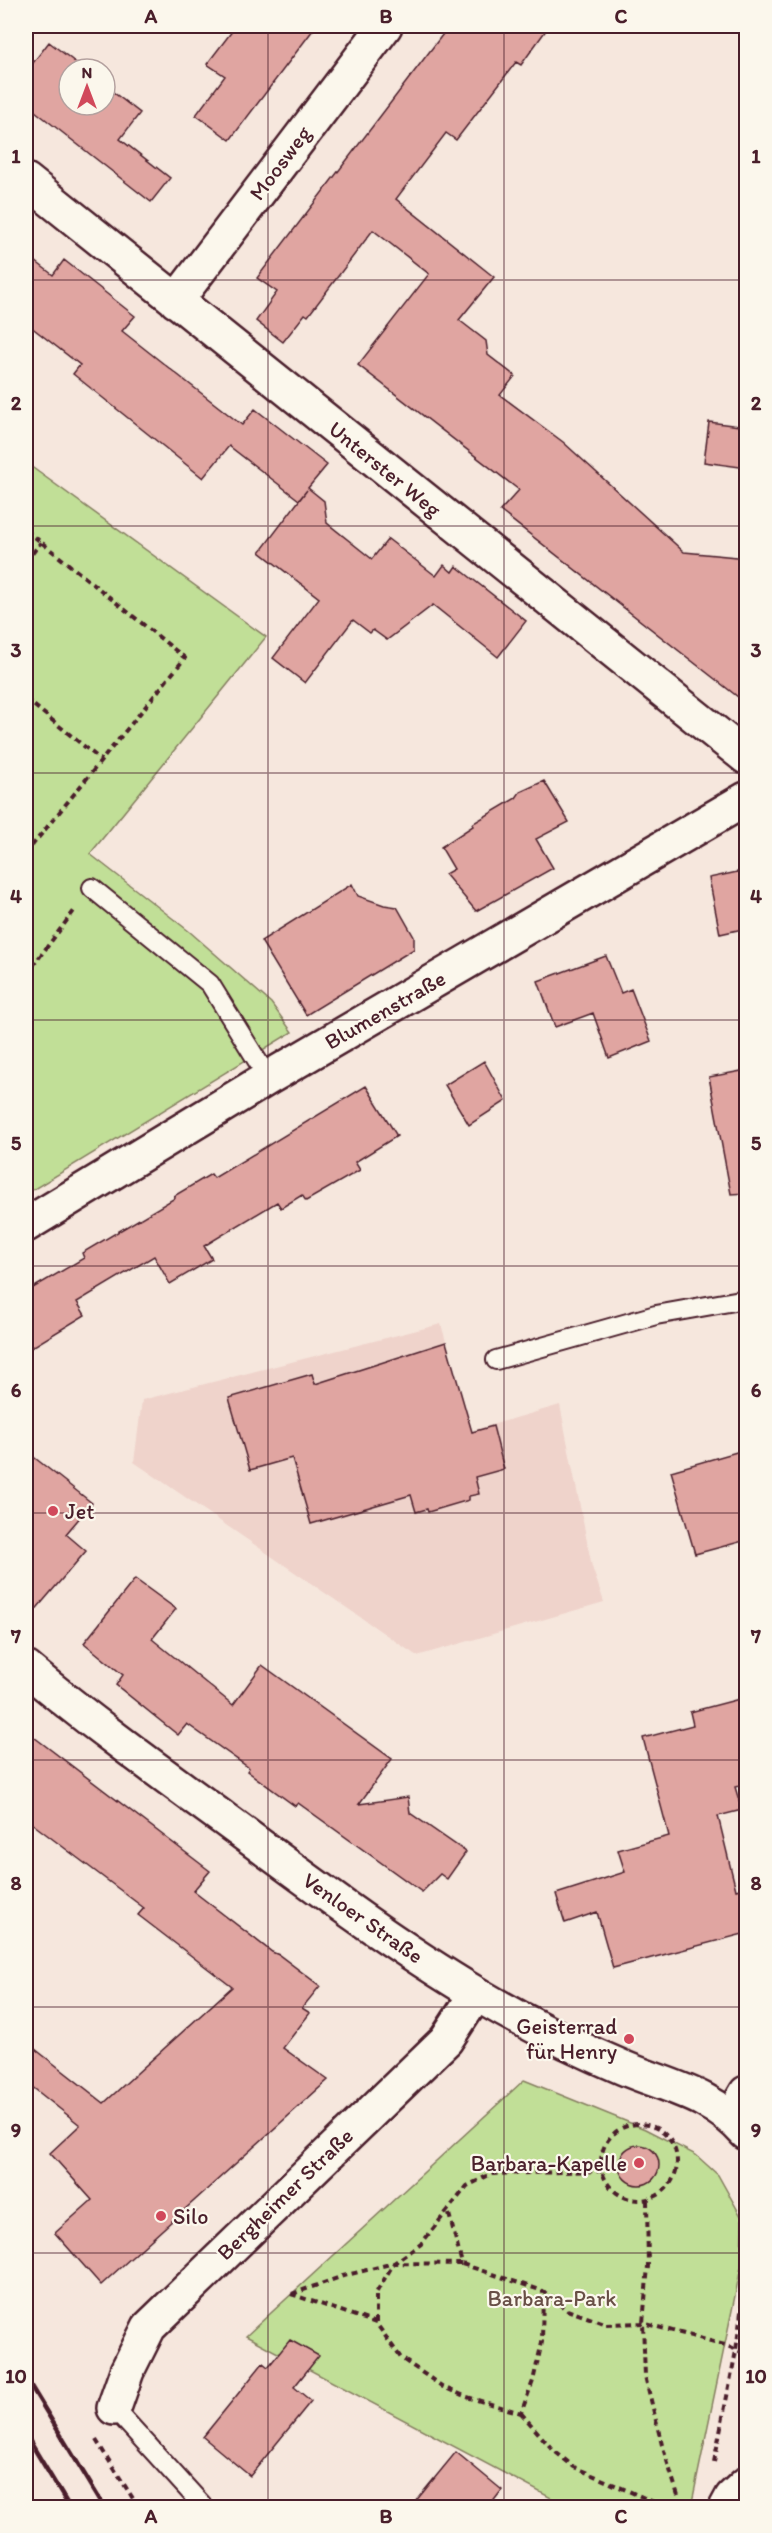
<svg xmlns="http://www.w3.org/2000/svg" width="772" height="2533" viewBox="0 0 772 2533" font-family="Itim,sans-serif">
<rect width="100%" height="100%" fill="#f6e7dd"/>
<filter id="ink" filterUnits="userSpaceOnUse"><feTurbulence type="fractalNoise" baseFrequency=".0167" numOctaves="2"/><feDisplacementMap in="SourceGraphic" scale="12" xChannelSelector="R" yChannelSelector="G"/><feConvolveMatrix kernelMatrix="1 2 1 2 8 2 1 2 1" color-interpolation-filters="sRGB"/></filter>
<g filter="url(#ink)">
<path fill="#efd3cb" d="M441 1324 467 1415 461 1434 560 1405 592 1567 604 1602 417 1656 134 1462 142 1400Z"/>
<path fill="#c1df97" stroke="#867f61" stroke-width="1.5" d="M26 463 266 637 90 854 190 932 271 1003 292 1032 26 1194Z
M524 2080 645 2129 696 2155 718 2175 742 2218 741 2267 691 2507H568L246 2336Z"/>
<path fill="#e0a5a1" stroke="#4a1f2b" stroke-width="1.5" d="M236 26H316L230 140 196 115 225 76 207 64Z
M449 26H549L521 65 516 62 456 140 446 133 396 199 494 277 459 320 486 341 488 355 515 376 500 395 563 442 684 552 747 558V704L500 511 519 490 358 365 429 274 373 230 308 316 305 314 283 342 256 321 277 292 257 278Z
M49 42 84 69H69V105H105V86L140 113 120 139 170 178 151 202 26 104V72Z
M26 254 53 275 64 260 135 316 122 331 169 368 242 425 255 409 327 465 308 488 324 501 327 523 372 559 388 539 436 576 444 565 452 572 456 566 526 621 498 657 433 605 387 640 373 630 370 633 353 620 305 683 273 658 319 598 260 552 307 490 299 500 229 446 203 478 73 374 80 365 26 323Z
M709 422 747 427V468L704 462Z
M544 781 569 822 536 839 553 868 476 911 445 874 454 869 441 847 473 826 472 824 516 798 520 792Z
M747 870V928L720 934 709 878Z
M352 884 358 896 384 905 397 907 414 937V949L306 1015 261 941Z
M606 956 621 993 631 989 651 1041 609 1058 593 1013 555 1027 538 981Z
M484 1061 506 1101 469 1125 445 1085Z
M747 1070V1193L731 1194 709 1077Z
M366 1086 397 1136 355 1162 360 1170 306 1201 302 1195 281 1208 277 1202 204 1246 212 1259 170 1284 154 1256 77 1302 85 1315 26 1351V1292L84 1258 82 1253 175 1198 174 1196 211 1174 214 1178Z
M446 1342 472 1432 493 1426 504 1469 475 1477 479 1494 469 1496V1500L428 1512 427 1509 416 1512 411 1495 311 1524 292 1458 250 1470 229 1398 312 1374 315 1384Z
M747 1449V1540L695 1554 671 1471Z
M26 1451 92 1503 66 1534 86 1551 26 1621Z
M135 1579 176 1609 152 1639 233 1705 262 1665 392 1759 359 1804 408 1797 410 1813 466 1852 447 1879 440 1874 422 1892 298 1803 295 1806 247 1771 249 1768 187 1724 178 1735 116 1685 123 1675 84 1643Z
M747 1697V1784L735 1787 742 1810 718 1816 736 1890 747 1887V1933L613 1968 597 1912 565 1923 556 1894 625 1872 618 1850 669 1836 643 1738 693 1725 690 1712Z
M26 1731 210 1871 193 1891 272 1952 279 1955 320 1986 302 2008 310 2013 283 2048 328 2080 101 2285 55 2233 92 2200 50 2153 80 2125 26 2082V2042L104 2103 232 1987 138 1915 144 1908 26 1819Z
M619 2165a20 20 0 1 1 40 0a20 20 0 1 1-40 0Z
M290 2340 319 2356 294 2387 311 2401 250 2476 203 2437 263 2363 268 2367Z
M456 2452 502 2490 488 2508H410Z"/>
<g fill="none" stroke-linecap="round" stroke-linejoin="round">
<g stroke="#4a1f2b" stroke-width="22">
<path id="service" d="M92 888 210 984 268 1078
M496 1360 656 1315 746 1299
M114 2408 205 2508"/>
</g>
<g stroke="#4a1f2b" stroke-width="38">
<path id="minor" d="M26 180 746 757
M176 301 385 26
M26 1225 268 1078 746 799
M732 2117 746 2093
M114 2408 127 2371 149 2327 446 2040 476 1994
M726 2508 732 2497 746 2484"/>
</g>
<g stroke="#4a1f2b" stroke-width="38">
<path id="tertiary" d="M26 1668C89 1721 157 1770 224 1819 307 1880 389 1942 478 1995 524 2022 574 2047 624 2068 669 2087 712 2094 746 2133"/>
</g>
<path stroke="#4a1f2b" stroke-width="4" stroke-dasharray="6 4.5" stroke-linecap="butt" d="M26 530 185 658 26 853
M26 562 41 542
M26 699 101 760
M26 975 74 911
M601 2162a38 38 0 1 1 76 0a38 38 0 1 1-76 0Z
M647 2200 648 2266 643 2323 645 2376 662 2445 682 2508
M462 2264 543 2291 567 2310 606 2324 643 2323 725 2345 746 2354
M291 2294 376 2323 401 2358 443 2387 467 2397 521 2413 533 2381 542 2342 543 2291
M292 2294 343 2276 394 2263 462 2264 448 2210
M376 2323V2293L394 2263 421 2244 467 2186 491 2174 602 2171
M521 2413 553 2450 574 2467 667 2508
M96 2440 139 2508
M714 2462 736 2351 746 2273
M26 2503 28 2508"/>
<use href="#service" stroke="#fbf7ec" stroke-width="18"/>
<use href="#minor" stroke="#fbf7ec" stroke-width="33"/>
<use href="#tertiary" stroke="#fbf7ec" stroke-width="33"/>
<path stroke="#4a1f2b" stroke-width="4.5" d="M26 2378 105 2508
M26 2435 70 2508"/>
</g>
</g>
<path fill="none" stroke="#4a1f2b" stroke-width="1.5" stroke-opacity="0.55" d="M268 26V2508M504 26V2508M26 280H746M26 526H746M26 773H746M26 1020H746M26 1266H746M26 1513H746M26 1760H746M26 2007H746M26 2253H746"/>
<g fill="#d1495b" stroke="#fbf7ec" stroke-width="2">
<circle cx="53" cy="1511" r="6"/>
<circle cx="629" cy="2039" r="6"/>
<circle cx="639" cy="2163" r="6"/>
<circle cx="161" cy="2216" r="6"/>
</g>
<g text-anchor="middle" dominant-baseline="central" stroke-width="4.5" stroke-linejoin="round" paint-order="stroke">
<g font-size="22" fill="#4a1f2b" stroke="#fbf7ec">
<text transform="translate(280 163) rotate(-53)">Moosweg</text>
<text transform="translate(385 469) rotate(39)">Unterster Weg</text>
<text transform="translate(385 1010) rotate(-30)">Blumenstraße</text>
<text transform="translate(363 1918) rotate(35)">Venloer Straße</text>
<text transform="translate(285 2194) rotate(-44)">Bergheimer Straße</text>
</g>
<g font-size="22" fill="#4a1f2b" stroke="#fbf7ec" text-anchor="start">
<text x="65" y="1511">Jet</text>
<text x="617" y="2026" text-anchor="end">Geisterrad<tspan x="617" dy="25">für Henry</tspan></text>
<text x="627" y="2163" text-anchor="end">Barbara-Kapelle</text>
<text x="173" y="2216">Silo</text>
</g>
<g font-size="22" fill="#684f46" stroke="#fbf7ec">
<text x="552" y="2298">Barbara-Park</text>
</g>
</g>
<rect width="772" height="2533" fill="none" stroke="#fbf7ec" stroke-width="66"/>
<g transform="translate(87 87)"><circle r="28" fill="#fbf7ec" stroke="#b4a19f" stroke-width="1.5"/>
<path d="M0-4.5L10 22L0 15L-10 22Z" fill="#d1495b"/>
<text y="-9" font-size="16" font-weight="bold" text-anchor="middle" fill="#4a1f2b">N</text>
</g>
<rect x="33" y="33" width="706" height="2467" fill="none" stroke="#4a1f2b" stroke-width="2"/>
<g font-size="20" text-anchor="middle" font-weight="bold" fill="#4a1f2b">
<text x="151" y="23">A</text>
<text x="386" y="23">B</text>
<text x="621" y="23">C</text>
<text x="16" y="163">1</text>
<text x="756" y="163">1</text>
<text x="16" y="410">2</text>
<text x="756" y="410">2</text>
<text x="16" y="657">3</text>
<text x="756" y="657">3</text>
<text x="16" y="903">4</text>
<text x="756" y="903">4</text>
<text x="16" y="1150">5</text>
<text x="756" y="1150">5</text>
<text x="16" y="1397">6</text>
<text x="756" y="1397">6</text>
<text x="16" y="1643">7</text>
<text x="756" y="1643">7</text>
<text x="16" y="1890">8</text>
<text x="756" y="1890">8</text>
<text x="16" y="2137">9</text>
<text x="756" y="2137">9</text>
<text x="16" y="2383">10</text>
<text x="756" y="2383">10</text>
<text x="151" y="2523">A</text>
<text x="386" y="2523">B</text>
<text x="621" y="2523">C</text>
</g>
</svg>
